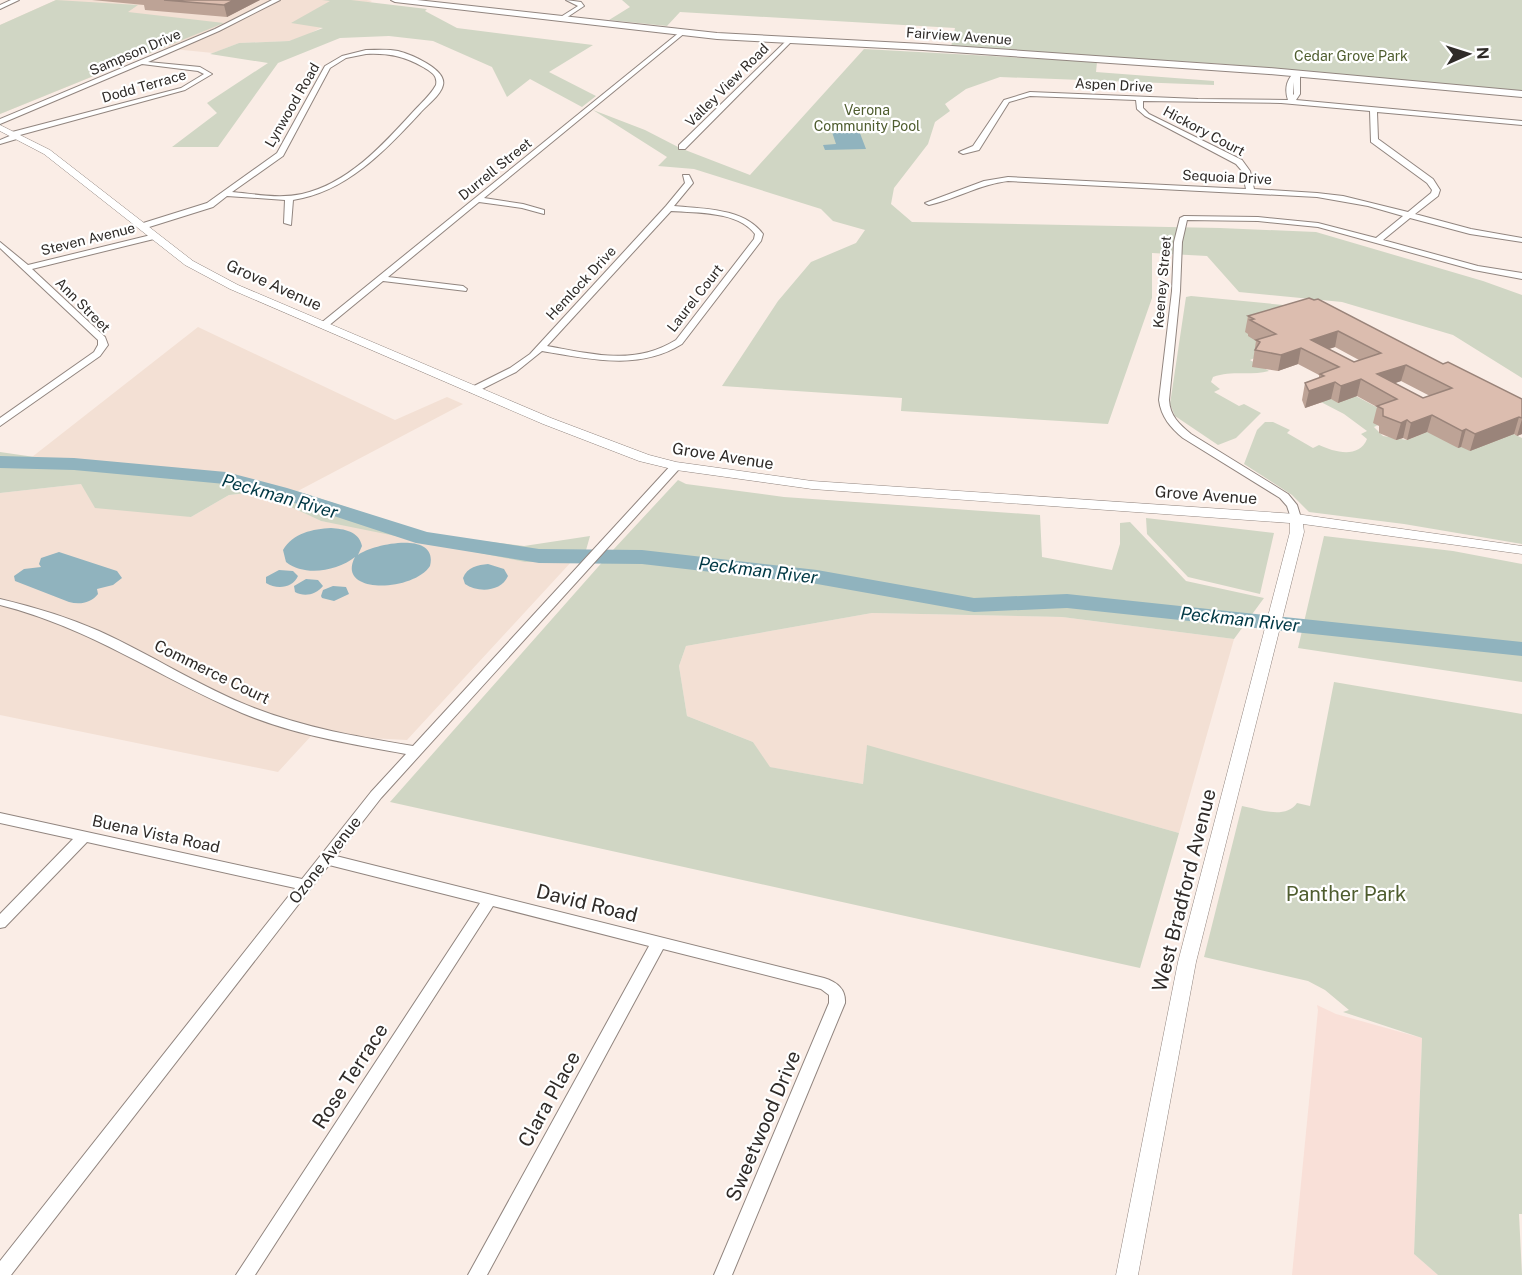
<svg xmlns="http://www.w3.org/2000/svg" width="1522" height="1275" viewBox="0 0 1522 1275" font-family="'Public Sans',sans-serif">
<rect width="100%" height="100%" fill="#faede6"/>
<path fill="#f9e0d8" d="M1317 1005 1336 1014 1422 1038 1414 1254 1438 1275H1292L1318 1010Z"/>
<path fill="#f3e0d4" d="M56 0H367L372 1 303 37 289 41 239 43 213 53 163 48 0 114V25Z
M198 327 395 420 447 397 463 404 294 493 32 457Z
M81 484 191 517 229 495 260 492 321 521 573 560 407 740 312 735 278 772 0 715V493Z
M872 613 1062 617 1234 639 1179 833 867 746 863 784 769 767 753 742 687 716 679 666 686 646Z"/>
<path fill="#d0d6c4" d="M56 0 138 5 128 12 224 23 0 114V25Z
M322 0H351L427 9 425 11 457 28 593 45 549 72 596 96 582 107 530 79 507 97 492 67 433 41 389 36 340 38 278 63 218 147H172L217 113 207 103 268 63 210 54 239 43 289 41 323 28 291 23 330 1Z
M622 0H1522V92L1223 64 951 47 955 28 680 12 667 26 609 20 630 7Z
M864 49 1097 62 1096 72 1214 81V85L1000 77 966 89 945 104 950 111 935 122 928 144 894 188 891 204 912 222 1220 228 1316 232 1483 281 1522 295V378L1453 335 1342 302 1239 292 1207 256 1152 253V298L1108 424 901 411 902 398 722 386 778 301 811 262 856 243 865 230 833 221 821 209 694 169 658 166 667 157 593 110 645 130 680 148 750 175Z
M1191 296 1315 308 1251 335 1273 350 1250 360 1269 371C1250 376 1232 370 1213 377L1211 382 1220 389 1214 392 1239 406 1244 404 1261 413 1236 438 1218 445 1175 416 1170 404 1186 297Z
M1354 395 1393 416 1374 422 1378 425 1374 427 1383 436 1407 440 1427 432 1505 430 1522 438V544L1404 524 1309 512 1292 495 1244 464 1257 430 1265 422H1273L1290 430 1287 433 1313 448 1319 445C1334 452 1359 459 1367 439L1361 434 1367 431 1344 414 1319 401Z
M0 452 55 460 239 476 303 493 432 535 524 546 590 536 583 561 525 562 321 521 259 492 229 495 191 517 95 508 81 484 0 493Z
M678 480 686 484 784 497 1040 515 1042 557 1112 570 1120 544V523L1130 522 1186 581 1264 598 1234 639 1062 617 872 613 686 646 679 666 687 716 753 742 770 767 863 784 867 745 1179 833 1140 968 390 802 613 550Z
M1146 518 1274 533 1260 594 1188 577 1147 534Z
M1324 536 1453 551 1522 564V682L1298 648Z
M1334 682 1522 714V1214H1519L1522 1275H1438L1414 1254 1422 1038 1343 1012 1349 1010 1325 990 1308 981 1204 957 1242 806C1259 809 1285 820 1297 803L1310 806Z"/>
<path fill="#90b3be" d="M858 128 866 149 825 150 823 145 836 144 831 129Z
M331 528C344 529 359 531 362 546L358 555C373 544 439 530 430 566 413 592 335 595 355 557 337 571 305 577 286 562L283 550C293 533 313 529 331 528Z
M59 552 117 571 122 578 113 585 97 589 98 594C91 603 80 605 69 602L15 581 14 576 24 569 41 567 39 564 41 558Z
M488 564 504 569 508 576C501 592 478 593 465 584L463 578C467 567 478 565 488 564Z
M279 570 293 571 298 576C293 588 277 590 266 583V577Z
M306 579 318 580 323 586C316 595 304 597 295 592L294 586Z
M333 586 346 587 349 594 334 601 322 598 321 596 323 590Z"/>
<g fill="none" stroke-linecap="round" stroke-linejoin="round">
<path fill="#90b3be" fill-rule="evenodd" d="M0 456 74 458 226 472 287 488 427 532 539 549 642 550 817 570 974 598 1067 594 1522 642V656L1067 608 974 612 817 584 642 564 539 563 416 543 273 496 225 484 74 470 0 468Z"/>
<g stroke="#91857f" stroke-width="2">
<path id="minor" d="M11 0H19L0 9V5Z
M272 0H280L219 31 148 62 200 67 212 74 185 90 20 135V138L0 144V140L12 135V132L181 88 204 74 198 71 142 64 0 124V119L215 29Z
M566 0 581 2 584 6 563 20H559V18L578 6Z
M681 31 686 32 484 198 523 204 544 210V214L522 208 479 202 388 277 463 286 467 289 466 291 383 281 327 327H321V323Z
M787 40 792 41 685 149H679V145Z
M366 50C377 50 388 49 398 51 410 54 447 69 443 85 441 95 427 105 420 113 385 151 346 192 293 200L291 225 284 223 285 200 227 196 213 207 146 228H140V224L207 203 277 153 325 66 342 56ZM366 54C388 53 404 56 423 67 431 72 438 75 436 85 430 96 420 104 412 113 382 146 347 184 302 194 279 199 255 194 232 192L283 156 330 68 346 58Z
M1297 71 1300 73V94L1296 100 1522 121V125L1377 112 1378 139 1433 179 1440 190 1438 196 1415 214 1471 229 1522 238V242L1470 234 1410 218 1383 240 1478 266 1522 273V279L1474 270 1318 227 1258 221 1187 220 1182 242 1180 291 1169 400C1170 416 1179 424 1191 434L1288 494 1297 505 1301 518 1296 521 1291 518 1287 506 1280 498 1183 438C1171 428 1161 417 1159 400L1172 291 1174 242 1180 218 1184 216 1258 217 1318 223 1376 238 1403 216 1368 206 1317 197 1008 181C980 184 956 199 929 205L925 203 984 181 1008 177 1246 189 1242 171 1236 164 1145 116 1137 109 1136 100 1030 96 1009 102 979 150 963 154 959 152 973 146 1004 100 1030 92 1198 99 1288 100C1284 88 1287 77 1297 71ZM1294 82V94L1293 95ZM1143 101 1281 103 1370 111 1371 142 1427 183 1432 190 1431 193 1408 212 1343 196 1317 193 1254 189 1250 171 1242 160 1149 114 1143 108Z
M683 175H689L693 183 674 206C704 209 744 208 763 234L761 241 682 344C639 371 590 359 542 351L516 372 476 392H470V388L510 368 530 354 666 206 685 183ZM671 211C697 213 738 211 755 234L754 239 676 340C634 366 592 354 547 346Z
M155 234 159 236 158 238 32 269 105 337 108 345 100 356 0 426V418L94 352 98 345V340L0 248V242L28 265Z
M676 463 680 464 681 466 680 468 381 798 336 856 824 978C837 982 846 989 845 1003L732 1275H714L829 1003V995L821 989 663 949 487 1275H468L649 946 493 906 255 1275H236L480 903 329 865 11 1275H0V1261L295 888 87 842 5 927 0 928V914L73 839 0 823V813L302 879 371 792 406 754C351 744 294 735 242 713 158 677 91 628 0 605V599C34 607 67 617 99 631 152 655 200 687 254 708 305 728 359 737 413 746L672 464Z"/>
</g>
<g stroke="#91857f" stroke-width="1">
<path id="tertiary" d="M0 125 50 150 193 261 238 285 551 418 649 455 676 462 812 481 1296 514 1522 546V554L1303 524 1304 532 1196 962 1138 1275H1116L1178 962 1290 532V523L812 489 676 470 639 461 543 424 230 289 185 265 44 154 0 131Z"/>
</g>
<g stroke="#91857f" stroke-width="2">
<path id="secondary" d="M391 0H417L717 33 923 44 1269 68 1522 91V97L1269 74 923 50 717 39 395 2Z"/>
</g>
<use href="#minor" fill="#fff" fill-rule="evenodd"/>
<use href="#tertiary" fill="#fff" fill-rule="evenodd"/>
<use href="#secondary" fill="#fff" fill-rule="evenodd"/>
</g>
<path fill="#bda396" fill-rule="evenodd" d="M92 0H260L227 17 145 10 144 5Z
M1309 298 1443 364 1522 399V434L1517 436 1514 434 1470 451 1461 447 1458 448 1427 432 1407 440 1403 438 1396 440 1379 433V426L1373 423 1377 407 1357 396 1338 403 1331 399 1305 408 1302 400 1305 383 1319 378V375L1298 364 1278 371 1252 367 1256 341 1248 336V334L1245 332 1248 316ZM1335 347 1359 360 1354 362 1329 349ZM1401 381 1430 396 1423 398 1395 383Z"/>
<path fill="#9a847a" d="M234 0H260L227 17 224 5Z
M1338 331 1335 347 1313 354 1311 340Z
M1301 348 1298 364 1278 371 1281 355Z
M1406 365 1401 381 1379 389 1377 374Z
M1361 379 1357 396 1338 403 1341 386Z
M1335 382 1331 399 1305 408 1309 391Z
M1432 415 1427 432 1407 440 1411 423Z
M1519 417 1514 434 1470 451 1475 434Z
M1522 419V434L1517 436Z
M1407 420 1403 438 1396 440 1401 423Z
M1466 429 1461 447 1458 448 1462 431Z"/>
<path fill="#dcbdaf" stroke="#9a847a" stroke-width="1.5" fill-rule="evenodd" d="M164 0H234L224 5Z
M1309 298 1314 300 1318 299 1443 364 1448 362 1522 399V418L1519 417 1475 434 1466 429 1462 431 1432 415 1411 423 1407 420 1401 423 1383 416V409L1377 406 1397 399 1361 379 1341 386 1335 382 1309 391 1305 383 1324 376 1320 374 1339 367 1301 348 1281 355 1255 350 1260 342 1256 340 1276 334 1250 320 1254 319 1248 316ZM1338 331 1381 353 1354 362 1311 340ZM1406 365 1452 388 1423 398 1377 374Z"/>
<g text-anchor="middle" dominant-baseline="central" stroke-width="4.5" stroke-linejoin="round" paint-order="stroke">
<g font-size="14" fill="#2f2b28" stroke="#fff">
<text transform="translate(959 36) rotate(4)">Fairview Avenue</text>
<text transform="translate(135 52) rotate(-23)">Sampson Drive</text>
<text transform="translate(727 85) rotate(-45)">Valley View Road</text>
<text transform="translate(1114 85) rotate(3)">Aspen Drive</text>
<text transform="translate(144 86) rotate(-16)">Dodd Terrace</text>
<text transform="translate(292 105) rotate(-60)">Lynwood Road</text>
<text transform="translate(1204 131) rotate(28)">Hickory Court</text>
<text transform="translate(495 169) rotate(-39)">Durrell Street</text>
<text transform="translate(1227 177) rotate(3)">Sequoia Drive</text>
<text transform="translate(88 239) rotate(-14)">Steven Avenue</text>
<text transform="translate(1162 282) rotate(-85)">Keeney Street</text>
<text transform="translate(581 283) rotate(-47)">Hemlock Drive</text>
<text transform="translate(695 298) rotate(-52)">Laurel Court</text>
<text transform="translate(83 305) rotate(45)">Ann Street</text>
</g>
<g font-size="14" fill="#4f5d2f" stroke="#fff">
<text x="1351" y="56">Cedar Grove Park</text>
<text x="867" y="110">Verona<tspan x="867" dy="16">Community Pool</tspan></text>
</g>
<g font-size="16" fill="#2f2b28" stroke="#fff">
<text transform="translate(274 285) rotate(24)">Grove Avenue</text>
<text transform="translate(723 456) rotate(9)">Grove Avenue</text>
<text transform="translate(1206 495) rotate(4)">Grove Avenue</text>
<text transform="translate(212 672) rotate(26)">Commerce Court</text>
<text transform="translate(156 834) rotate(12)">Buena Vista Road</text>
<text transform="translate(325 860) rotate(-52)">Ozone Avenue</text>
</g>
<g font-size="18" font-style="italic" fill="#003845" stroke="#fff">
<text transform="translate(280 496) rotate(16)">Peckman River</text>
<text transform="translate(758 570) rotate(7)">Peckman River</text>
<text transform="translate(1240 619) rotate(6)">Peckman River</text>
</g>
<g font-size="20" fill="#2f2b28" stroke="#fff">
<text transform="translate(1184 890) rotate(-76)">West Bradford Avenue</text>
<text transform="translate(587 903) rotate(14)">David Road</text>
<text transform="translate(350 1076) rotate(-57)">Rose Terrace</text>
<text transform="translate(549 1099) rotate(-61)">Clara Place</text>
<text transform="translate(763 1126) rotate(-67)">Sweetwood Drive</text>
</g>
<g font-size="20" fill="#4f5d2f" stroke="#fff">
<text x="1346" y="894">Panther Park</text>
</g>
</g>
<g transform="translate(1468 54) rotate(87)" stroke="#ffffff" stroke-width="4.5" paint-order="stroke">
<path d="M0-4.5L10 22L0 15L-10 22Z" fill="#2f2b28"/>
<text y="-9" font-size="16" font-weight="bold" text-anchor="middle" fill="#2f2b28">N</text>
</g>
</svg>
